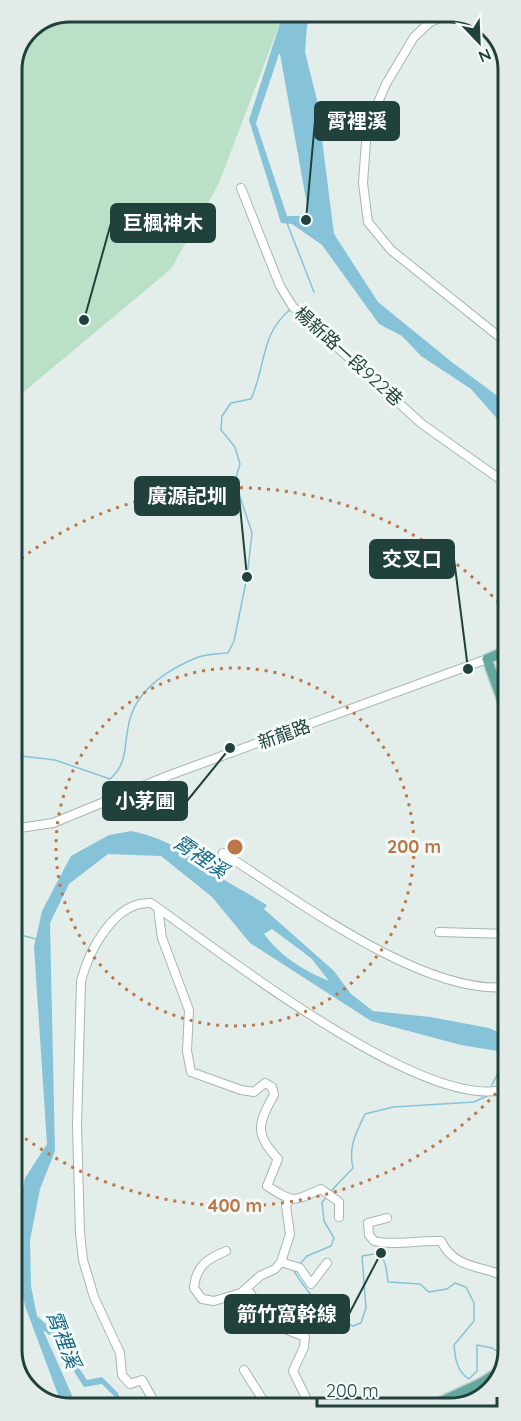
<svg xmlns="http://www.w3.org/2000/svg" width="521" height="1421" viewBox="0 0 521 1421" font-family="Quicksand,'Noto Sans TC',sans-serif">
<rect width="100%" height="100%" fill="#e3eeea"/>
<path fill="#bae1c8" d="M70 12H284L219 183 171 269 13 401 12 67 29 29Z"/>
<path fill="#86c3d8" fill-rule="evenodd" d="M287 12H320L307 25 305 52 317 100 334 234 378 302 453 363 507 403 508 431 471 389 421 356 402 336 379 324 322 245 292 224 281 223 249 120 281 20ZM279 54H280L309 216H287L256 123Z
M131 831C172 839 193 859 226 881 240 889 254 897 267 905L264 909 334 971 351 994 373 1011 430 1017 489 1028 508 1036 509 1053 461 1045 371 1021 250 943 212 897 161 856 108 854 69 884 50 923 55 1151 40 1189 30 1240 31 1286 37 1316 54 1331 87 1380 102 1377 118 1393 123 1409H119L114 1396 102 1384 84 1387 52 1337 43 1330 78 1409 63 1408 25 1306 14 1251V1211L21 1198 25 1178 47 1144 34 947 42 911 71 856 109 835ZM272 929 311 958 329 981C304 971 280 956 264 934Z"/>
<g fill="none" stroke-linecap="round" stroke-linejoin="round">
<path stroke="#86c3d8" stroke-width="1.5" d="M287 223 314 292
M13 751 21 756 55 760 110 779C127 764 124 749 128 728 133 693 165 671 196 658 205 654 218 654 228 653L234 641 247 577 252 533 235 481 240 464 235 447 221 430 222 416 231 403 251 399C266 367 260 333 291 309
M13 933 36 939
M492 1085 507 1054
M331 1191 353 1168C348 1147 356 1133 365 1114L393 1107 474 1102 487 1096
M299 1265 307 1256 331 1246 334 1238 324 1221 322 1202 326 1198
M294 1271C307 1292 328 1318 353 1326L361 1323 366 1308 362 1256 381 1253 386 1267 388 1282 420 1284 429 1292 447 1289 455 1283 466 1287 474 1303V1321L454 1345C455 1358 457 1372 469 1379L477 1371V1345L492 1348 507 1358"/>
<g stroke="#a5b7b2" stroke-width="10">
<path id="minor" d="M451 12 429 23 414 37 386 84 367 128 363 183 368 222 391 250 507 343
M241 188 280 286 293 307 422 424 508 485
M13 829 53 823 170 775 487 659
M223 853C293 897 423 996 508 987
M158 908 162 938 189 1010 187 1051 191 1072 241 1090 254 1092 265 1083 272 1087 274 1095C257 1124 255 1135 278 1159L267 1186C294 1203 292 1202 321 1189L339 1202V1217
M439 932 508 934
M387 1218 368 1223 369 1235 374 1241C392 1246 420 1240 441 1241 455 1270 483 1265 509 1278
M226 1251C207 1259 196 1266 194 1288L202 1299 214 1301 241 1293 260 1276 275 1269 281 1262 290 1234 286 1206 289 1200
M281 1262 300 1268 311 1284 327 1263
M247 1289 273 1324 305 1337 304 1347 293 1371 311 1408
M14 1358 24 1382
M244 1370 268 1408
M152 1398 142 1380 130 1384 122 1375 120 1353 94 1297 83 1260 80 1233 77 1126 81 981C89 951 114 901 151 903 217 949 430 1118 509 1088"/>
</g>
<g stroke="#c1cac8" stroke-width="12">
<path id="major" d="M508 650 487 659 508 717
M429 1407 481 1383 503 1369"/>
</g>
<use href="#minor" stroke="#fff" stroke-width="8"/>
<use href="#major" stroke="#63a89d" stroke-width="9"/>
</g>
<g fill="none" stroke="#bb764a" stroke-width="3" stroke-dasharray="3 6">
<circle cx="235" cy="847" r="179"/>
<path d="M508 1080A359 359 0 0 1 14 1130M14 564A359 359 0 0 1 506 611"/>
</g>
<g text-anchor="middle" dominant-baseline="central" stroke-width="6" stroke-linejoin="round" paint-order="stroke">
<g font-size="18" fill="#20413c" stroke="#f4faf7">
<text transform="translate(349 356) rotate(42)">楊新路一段922巷</text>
<text transform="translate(284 734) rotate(-20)">新龍路</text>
</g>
<g font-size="20" font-style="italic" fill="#146683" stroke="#f4faf7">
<text transform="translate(201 856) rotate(34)">霄裡溪</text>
<text transform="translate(64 1339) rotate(69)">霄裡溪</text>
</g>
</g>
<path d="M0 0H521V1421H0ZM70 22H450A48 48 0 0 1 498 70V1350A48 48 0 0 1 450 1398H70A48 48 0 0 1 22 1350V70A48 48 0 0 1 70 22Z" fill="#e3ebe8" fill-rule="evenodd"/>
<path fill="none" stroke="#20413c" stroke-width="3" d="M70 22H450A48 48 0 0 1 498 70V1350A48 48 0 0 1 450 1398H70A48 48 0 0 1 22 1350V70A48 48 0 0 1 70 22Z"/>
<circle cx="235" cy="847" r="9" fill="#bb764a" stroke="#f4faf7" stroke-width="3"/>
<g font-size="18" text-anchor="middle" font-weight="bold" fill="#bb764a" stroke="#f4faf7" stroke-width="6" stroke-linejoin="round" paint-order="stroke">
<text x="414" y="853">200 m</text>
<text x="235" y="1212">400 m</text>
</g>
<path fill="none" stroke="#20413c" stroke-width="2" d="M306 220L315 121M84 320L111 223M247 577L239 496M468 669L454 559M230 748L187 801M381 1253L349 1314"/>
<g fill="#20413c" stroke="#f4faf7" stroke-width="2">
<circle cx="306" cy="220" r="6"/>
<circle cx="84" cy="320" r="6"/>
<circle cx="247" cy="577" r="6"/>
<circle cx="468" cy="669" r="6"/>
<circle cx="230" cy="748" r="6"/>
<circle cx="381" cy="1253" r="6"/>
</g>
<g fill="#20413c" stroke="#20413c" stroke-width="2">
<rect x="315" y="102" width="84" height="38" rx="6"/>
<rect x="111" y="204" width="104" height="38" rx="6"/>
<rect x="135" y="477" width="104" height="38" rx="6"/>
<rect x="370" y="540" width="84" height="38" rx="6"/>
<rect x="103" y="782" width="84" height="38" rx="6"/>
<rect x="225" y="1295" width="124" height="38" rx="6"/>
</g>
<g font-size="20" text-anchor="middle" font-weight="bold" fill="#fff">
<text x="357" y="128">霄裡溪</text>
<text x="163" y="230">巨楓神木</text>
<text x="187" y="503">廣源記圳</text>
<text x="412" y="566">交叉口</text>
<text x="145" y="808">小茅圃</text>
<text x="287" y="1321">箭竹窩幹線</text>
</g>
<g transform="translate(479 42) rotate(157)" stroke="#f4faf7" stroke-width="4.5" paint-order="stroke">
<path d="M0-4.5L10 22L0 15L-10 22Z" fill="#20413c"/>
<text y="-9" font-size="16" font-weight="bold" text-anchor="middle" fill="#20413c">N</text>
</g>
<path d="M317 1397v9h180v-9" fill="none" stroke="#20413c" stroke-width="3"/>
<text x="326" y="1397" font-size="18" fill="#20413c" stroke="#f4faf7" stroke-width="4.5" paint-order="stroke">200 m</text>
</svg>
